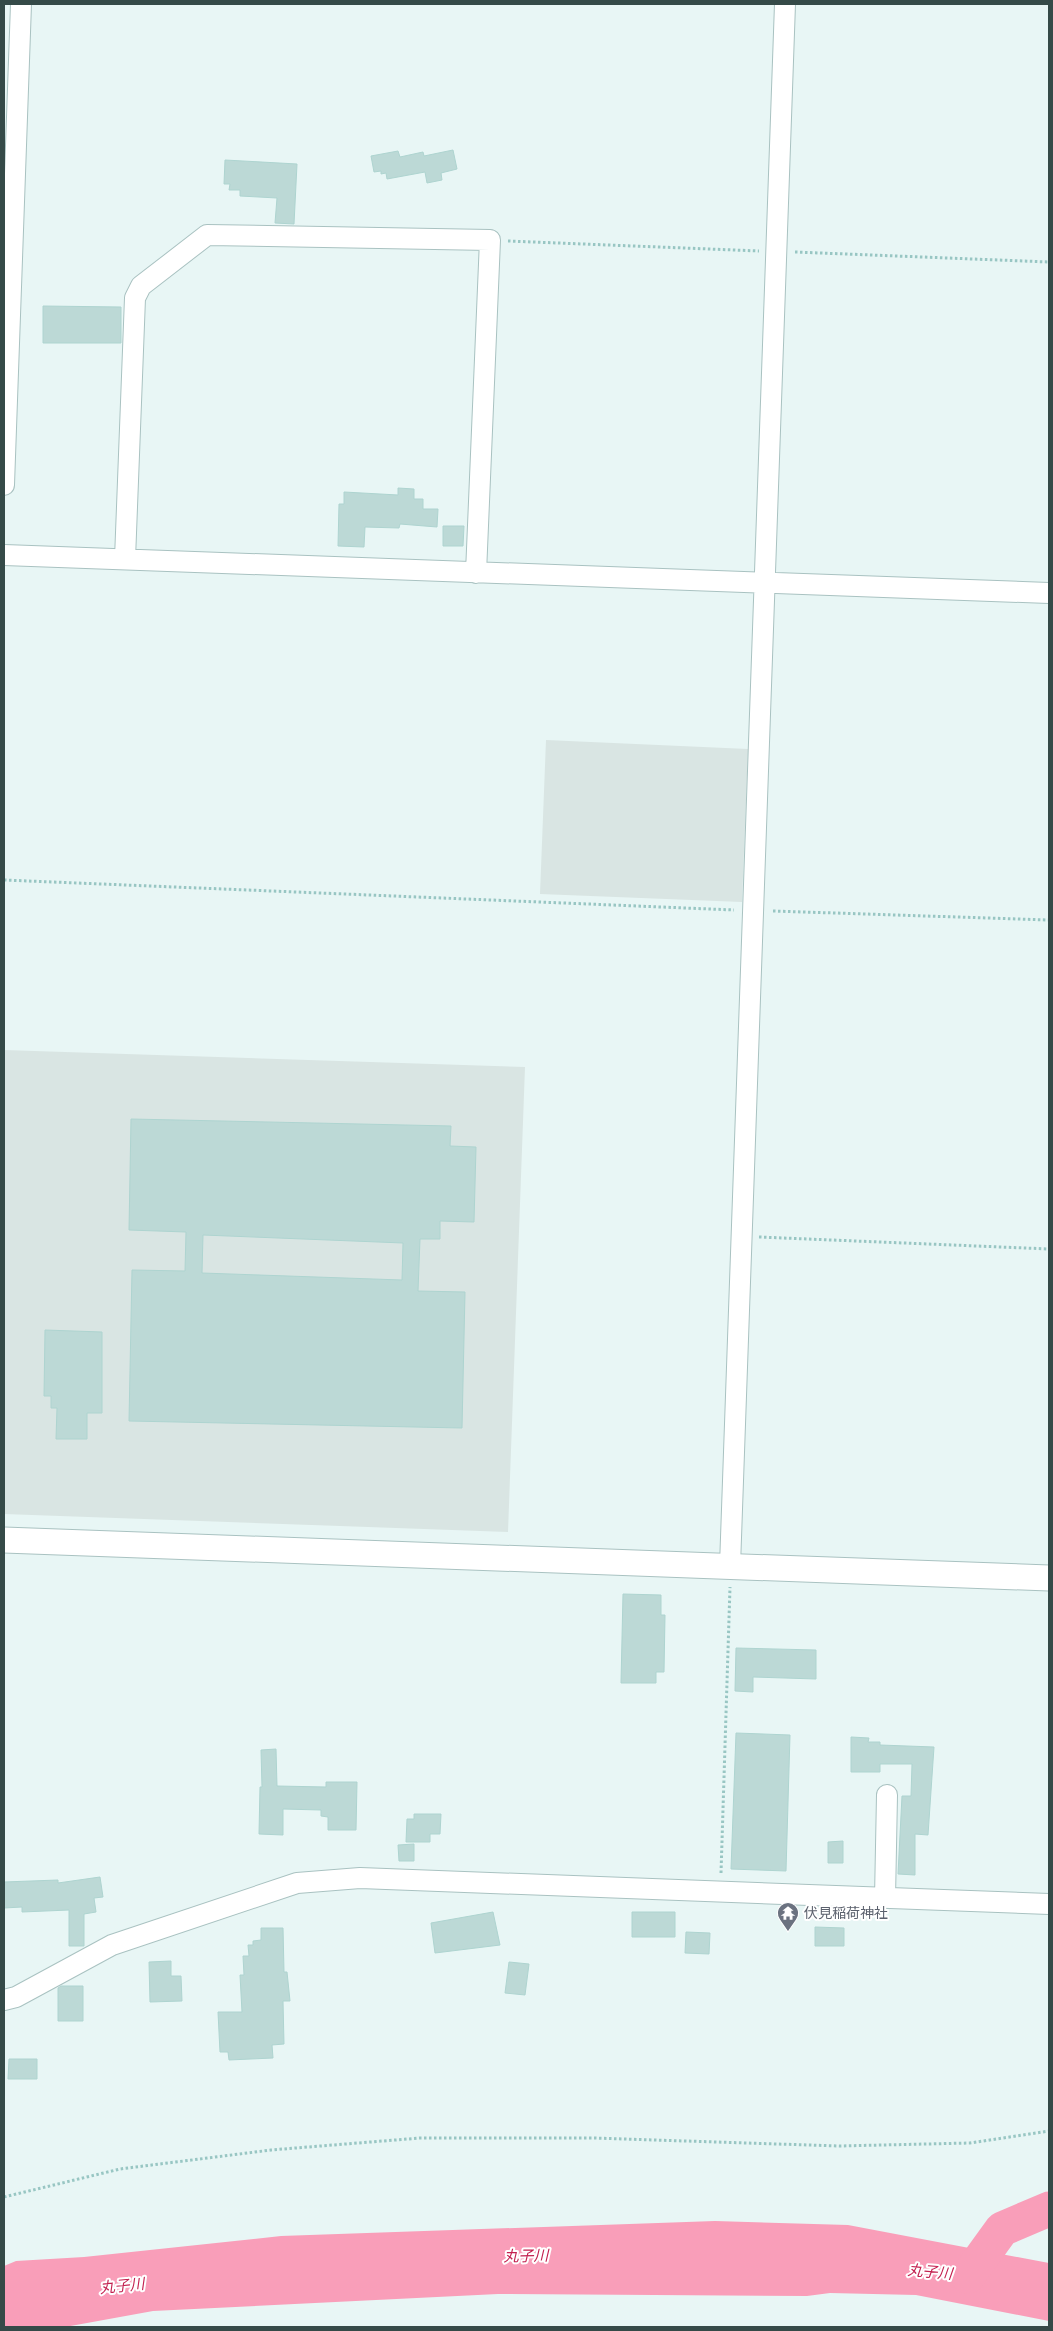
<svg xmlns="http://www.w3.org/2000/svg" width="1053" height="2331" viewBox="0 0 1053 2331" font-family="'Fira Sans','Noto Sans JP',sans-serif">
<rect width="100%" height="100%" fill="#e8f6f5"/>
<path fill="#d9e5e3" d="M546 740 748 749 742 902 540 894Z
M4 1050 525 1067 508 1532 4 1514Z"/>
<path fill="#f99eb9" d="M715 2221 848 2225 1049 2263V2321L916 2295 830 2293 807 2296 498 2294 153 2311 65 2327H4V2266L16 2261 84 2257 281 2236Z"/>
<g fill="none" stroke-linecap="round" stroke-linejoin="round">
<path stroke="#f99eb9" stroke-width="35" d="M968 2276 1002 2229 1049 2209"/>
</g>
<path fill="#bcd9d6" stroke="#aed4d0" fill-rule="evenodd" d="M453 150 457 169 441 173 442 180 427 183 425 172 387 179 386 173 381 174V171L374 172 371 156 398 151 400 157 423 152 424 156Z
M225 160 297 164 294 224 275 223 277 198 240 196V190H229L230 184H224Z
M43 306 121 307V343H43Z
M398 488 414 489V499H423V509H438L437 527 400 524 399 528 365 527 364 547 338 546 339 504H344V492L398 495Z
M443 526H464L463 546H443Z
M131 1119 451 1126 450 1146 476 1147 474 1222 440 1221V1239H420L418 1291 465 1292 462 1428 129 1421 132 1270 185 1271 186 1232 129 1230ZM203 1235 403 1243 402 1280 202 1273Z
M45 1330 102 1332V1413H87V1439H56L57 1408H51V1396H44Z
M623 1594 661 1595V1615H665L664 1672H656V1683H621Z
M736 1648 816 1650V1679L753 1677V1692L735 1691Z
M736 1733 790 1735 786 1871 731 1869Z
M851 1737 869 1738 868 1742H880V1745L934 1747 928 1835 915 1834V1875L898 1874 902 1796H911L912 1764H880V1772H851Z
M276 1749 277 1786 326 1787V1782H357L356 1830H328V1817L321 1816V1810L283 1809V1835L259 1834 260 1787H262L261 1750Z
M414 1814H441L440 1834H430V1842H406L407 1819H414Z
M843 1841V1863H828V1842Z
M414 1844V1861H399L398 1845Z
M100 1877 103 1897 94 1898 96 1912 84 1914V1946H69V1910L22 1912V1907L4 1908V1882L58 1880V1883Z
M493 1912 500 1945 435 1953 431 1923Z
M632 1912H675V1937H632Z
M815 1927 844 1928V1946H815Z
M261 1928H283L284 1972H287L290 2001H283L284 2044 272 2045 273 2058 229 2060 228 2052H220L218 2012H242L240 1975H244L243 1956H249L248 1945H253V1941L261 1940Z
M686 1932 710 1933 709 1954 685 1953Z
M171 1961V1976H181L182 2001 150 2002 149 1962Z
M509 1962 529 1964 525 1995 505 1993Z
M61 1986H83V2021H58V1988Z
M9 2059H37V2079H8Z"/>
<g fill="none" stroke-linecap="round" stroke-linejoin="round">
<g stroke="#a9c2c1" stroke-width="22">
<path id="minor" d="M4 485 21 4
M4 555 1049 593
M125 559 135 298 141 286 207 235 490 240 476 573
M730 1566 785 4
M885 1898 887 1795
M4 2000 16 1997 112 1945 297 1883 360 1878 1049 1904"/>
</g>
<g stroke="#a9c2c1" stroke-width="27">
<path id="tertiary" d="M4 1540 1049 1578"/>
</g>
<path stroke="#98c6c3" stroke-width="3" stroke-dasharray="2.5 2.5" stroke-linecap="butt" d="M508 241 759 251
M795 252 1049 262
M4 880 734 910
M773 911 1049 920
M759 1237 1049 1249
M721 1873 730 1587
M4 2197 120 2169 271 2150 420 2138H593L839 2146 970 2143 1049 2131"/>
<use href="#minor" stroke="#fff" stroke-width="20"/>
<use href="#tertiary" stroke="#fff" stroke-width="25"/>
</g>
<defs>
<g id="temple-pin" transform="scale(1.125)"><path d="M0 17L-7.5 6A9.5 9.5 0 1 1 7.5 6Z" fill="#6b7280" stroke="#fff"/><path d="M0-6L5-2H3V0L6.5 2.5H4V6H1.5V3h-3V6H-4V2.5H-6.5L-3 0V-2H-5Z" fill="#fff"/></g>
</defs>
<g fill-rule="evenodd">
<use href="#temple-pin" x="788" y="1913"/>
</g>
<g text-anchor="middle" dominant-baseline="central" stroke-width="4" stroke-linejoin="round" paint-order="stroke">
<g font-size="14" fill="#5b616d" stroke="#fff" text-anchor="start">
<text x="804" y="1913">伏見稲荷神社</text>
</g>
<g font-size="15" font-style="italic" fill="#c32150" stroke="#fff">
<text transform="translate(526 2256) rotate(-1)">丸子川</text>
<text transform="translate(930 2272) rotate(5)">丸子川</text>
<text transform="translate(122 2286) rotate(-6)">丸子川</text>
</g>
</g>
<rect width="1053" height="2331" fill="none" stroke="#354a48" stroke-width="10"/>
</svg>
